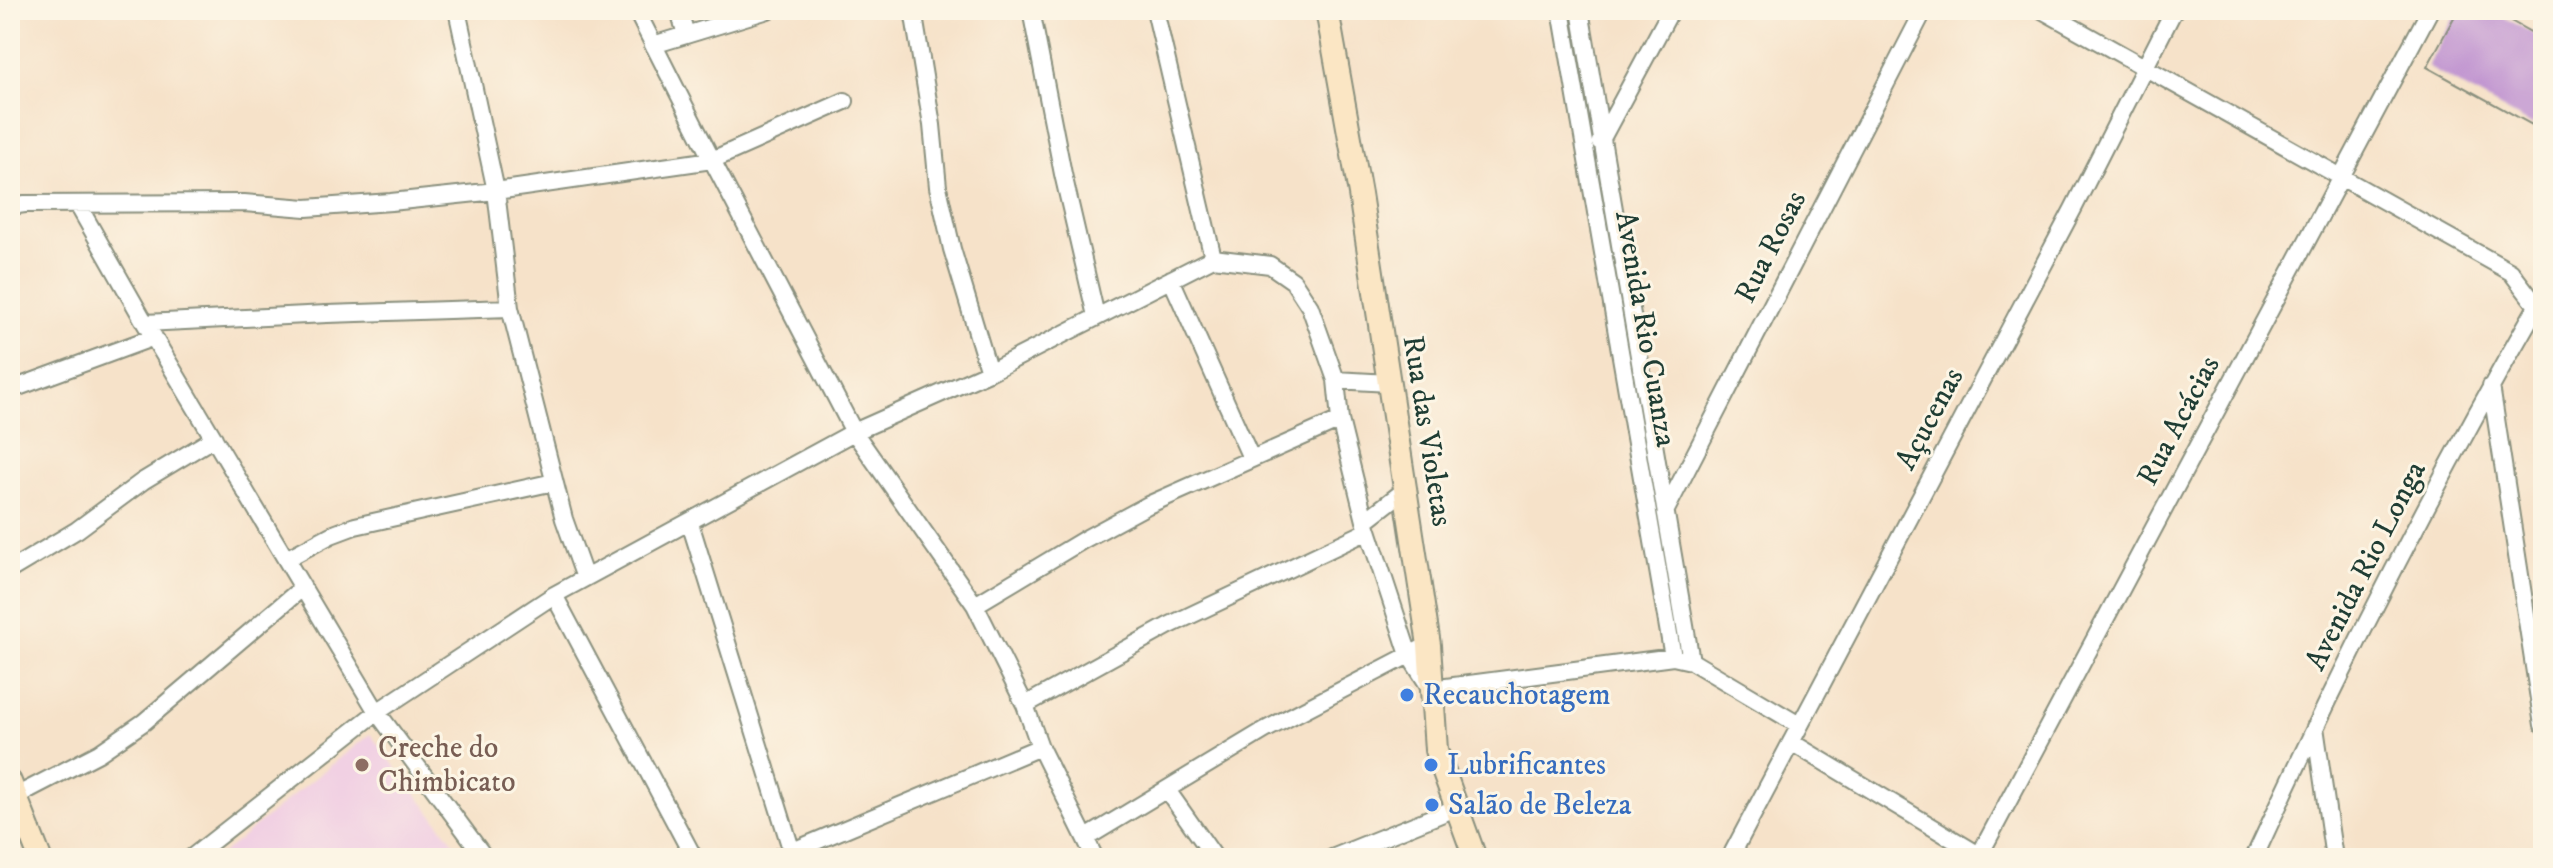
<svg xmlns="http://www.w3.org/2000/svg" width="2553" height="868" viewBox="0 0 2553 868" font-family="'IM FELL DW Pica',serif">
<rect width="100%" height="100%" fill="#fcf5e5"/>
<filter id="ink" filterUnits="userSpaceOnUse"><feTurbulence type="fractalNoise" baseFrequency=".0125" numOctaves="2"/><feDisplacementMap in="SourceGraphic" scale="16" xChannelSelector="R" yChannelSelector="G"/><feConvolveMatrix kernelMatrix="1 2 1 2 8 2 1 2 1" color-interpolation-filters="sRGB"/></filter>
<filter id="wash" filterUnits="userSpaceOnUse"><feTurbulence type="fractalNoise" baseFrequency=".006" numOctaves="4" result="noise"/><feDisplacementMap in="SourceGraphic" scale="32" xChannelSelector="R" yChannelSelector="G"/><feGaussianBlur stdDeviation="1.8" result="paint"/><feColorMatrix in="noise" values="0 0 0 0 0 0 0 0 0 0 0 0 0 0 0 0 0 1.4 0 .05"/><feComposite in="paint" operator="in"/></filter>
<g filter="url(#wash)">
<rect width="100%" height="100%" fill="#f6e2c9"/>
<path fill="#f1d0e3" d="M370 734 466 858H217L291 797Z"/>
<g id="blocks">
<path fill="#bf93d0" d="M2458 10H2491L2543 39V105L2532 125 2427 67Z"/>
</g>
</g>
<g filter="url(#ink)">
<use href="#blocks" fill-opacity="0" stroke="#8a907e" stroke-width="2"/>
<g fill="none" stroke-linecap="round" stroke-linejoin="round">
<g stroke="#8a907e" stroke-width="20">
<path id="street" d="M457 10 496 191 510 308 564 519 585 578
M636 10 712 160 854 432 975 605 1025 705 1040 747 1095 858
M679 10 686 35
M913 10 932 125 938 187 952 249 989 372
M1031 10 1063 174 1096 316
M1155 10 1213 258
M1561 10 1673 657
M2042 10 2511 272 2537 306
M653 45 768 10
M1600 142 1671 10
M78 205 145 323 377 712 485 858
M10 206 25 204 244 203 306 208 391 202 496 191 712 160 845 101
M1171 279 1251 458
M145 323 327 314 510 308
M1336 380 1389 383
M2491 386 2543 725
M10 390 154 337
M1666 510 1924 10
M1365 521 1405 490
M690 523 792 852
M286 559 331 535 355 526 554 482
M10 570 77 530 143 481 214 438
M554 595 694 858
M975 605 1085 539 1148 505 1340 420
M1691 661 1799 725
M1025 705 1168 626 1368 531
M2315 727 2334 858
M1791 742 1984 858
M1167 790 1215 858
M16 796 99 753 144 722 302 588
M1086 838 1265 730 1409 655 1431 689 1673 657 1691 661 1580 10
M1733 852 2073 209 2174 10
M191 858 377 712 554 595 854 432 989 372 1213 258 1270 265 1293 281 1310 307 1336 380 1340 420 1365 521 1409 655 1429 645
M776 858 1040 747
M1332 858 1458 807
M1978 858 2430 10
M2254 858C2340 670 2434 485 2537 306"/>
</g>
<g stroke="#8a907e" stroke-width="26">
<path id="secondary" d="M1327 10 1360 194 1429 645 1436 750 1475 858
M10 782 40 858"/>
</g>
<use href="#street" stroke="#fff" stroke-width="16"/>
<use href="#secondary" stroke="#fbe6c4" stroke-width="22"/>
</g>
</g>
<g fill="#3f7fe0" stroke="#fcf5e5" stroke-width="3">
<circle cx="1407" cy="695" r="8"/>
<circle cx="1431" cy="765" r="8"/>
<circle cx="1432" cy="805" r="8"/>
</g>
<circle fill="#8d6e63" stroke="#fcf5e5" stroke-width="3" cx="362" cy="765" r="8"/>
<g text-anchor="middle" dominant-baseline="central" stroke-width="6" stroke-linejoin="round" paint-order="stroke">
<g font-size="30" fill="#1f3d34" stroke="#fcf5e5">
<text transform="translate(1771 247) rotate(-63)">Rua Rosas</text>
<text transform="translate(1645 329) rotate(80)">Avenida Rio Cuanza</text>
<text transform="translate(1930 419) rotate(-62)">Açucenas</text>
<text transform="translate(2179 421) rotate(-62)">Rua Acácias</text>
<text transform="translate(1427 431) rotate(81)">Rua das Violetas</text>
<text transform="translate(2366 566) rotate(-63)">Avenida Rio Longa</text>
</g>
<g font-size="30" fill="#366cbe" stroke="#fcf5e5" text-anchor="start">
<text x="1423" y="695">Recauchotagem</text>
<text x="1447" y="765">Lubrificantes</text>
<text x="1448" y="805">Salão de Beleza</text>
</g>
<g font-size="30" fill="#785e54" stroke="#fcf5e5" text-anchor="start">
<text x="378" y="748">Creche do<tspan x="378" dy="34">Chimbicato</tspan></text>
</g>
</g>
<rect width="2553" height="868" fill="none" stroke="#fcf5e5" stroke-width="40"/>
</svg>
